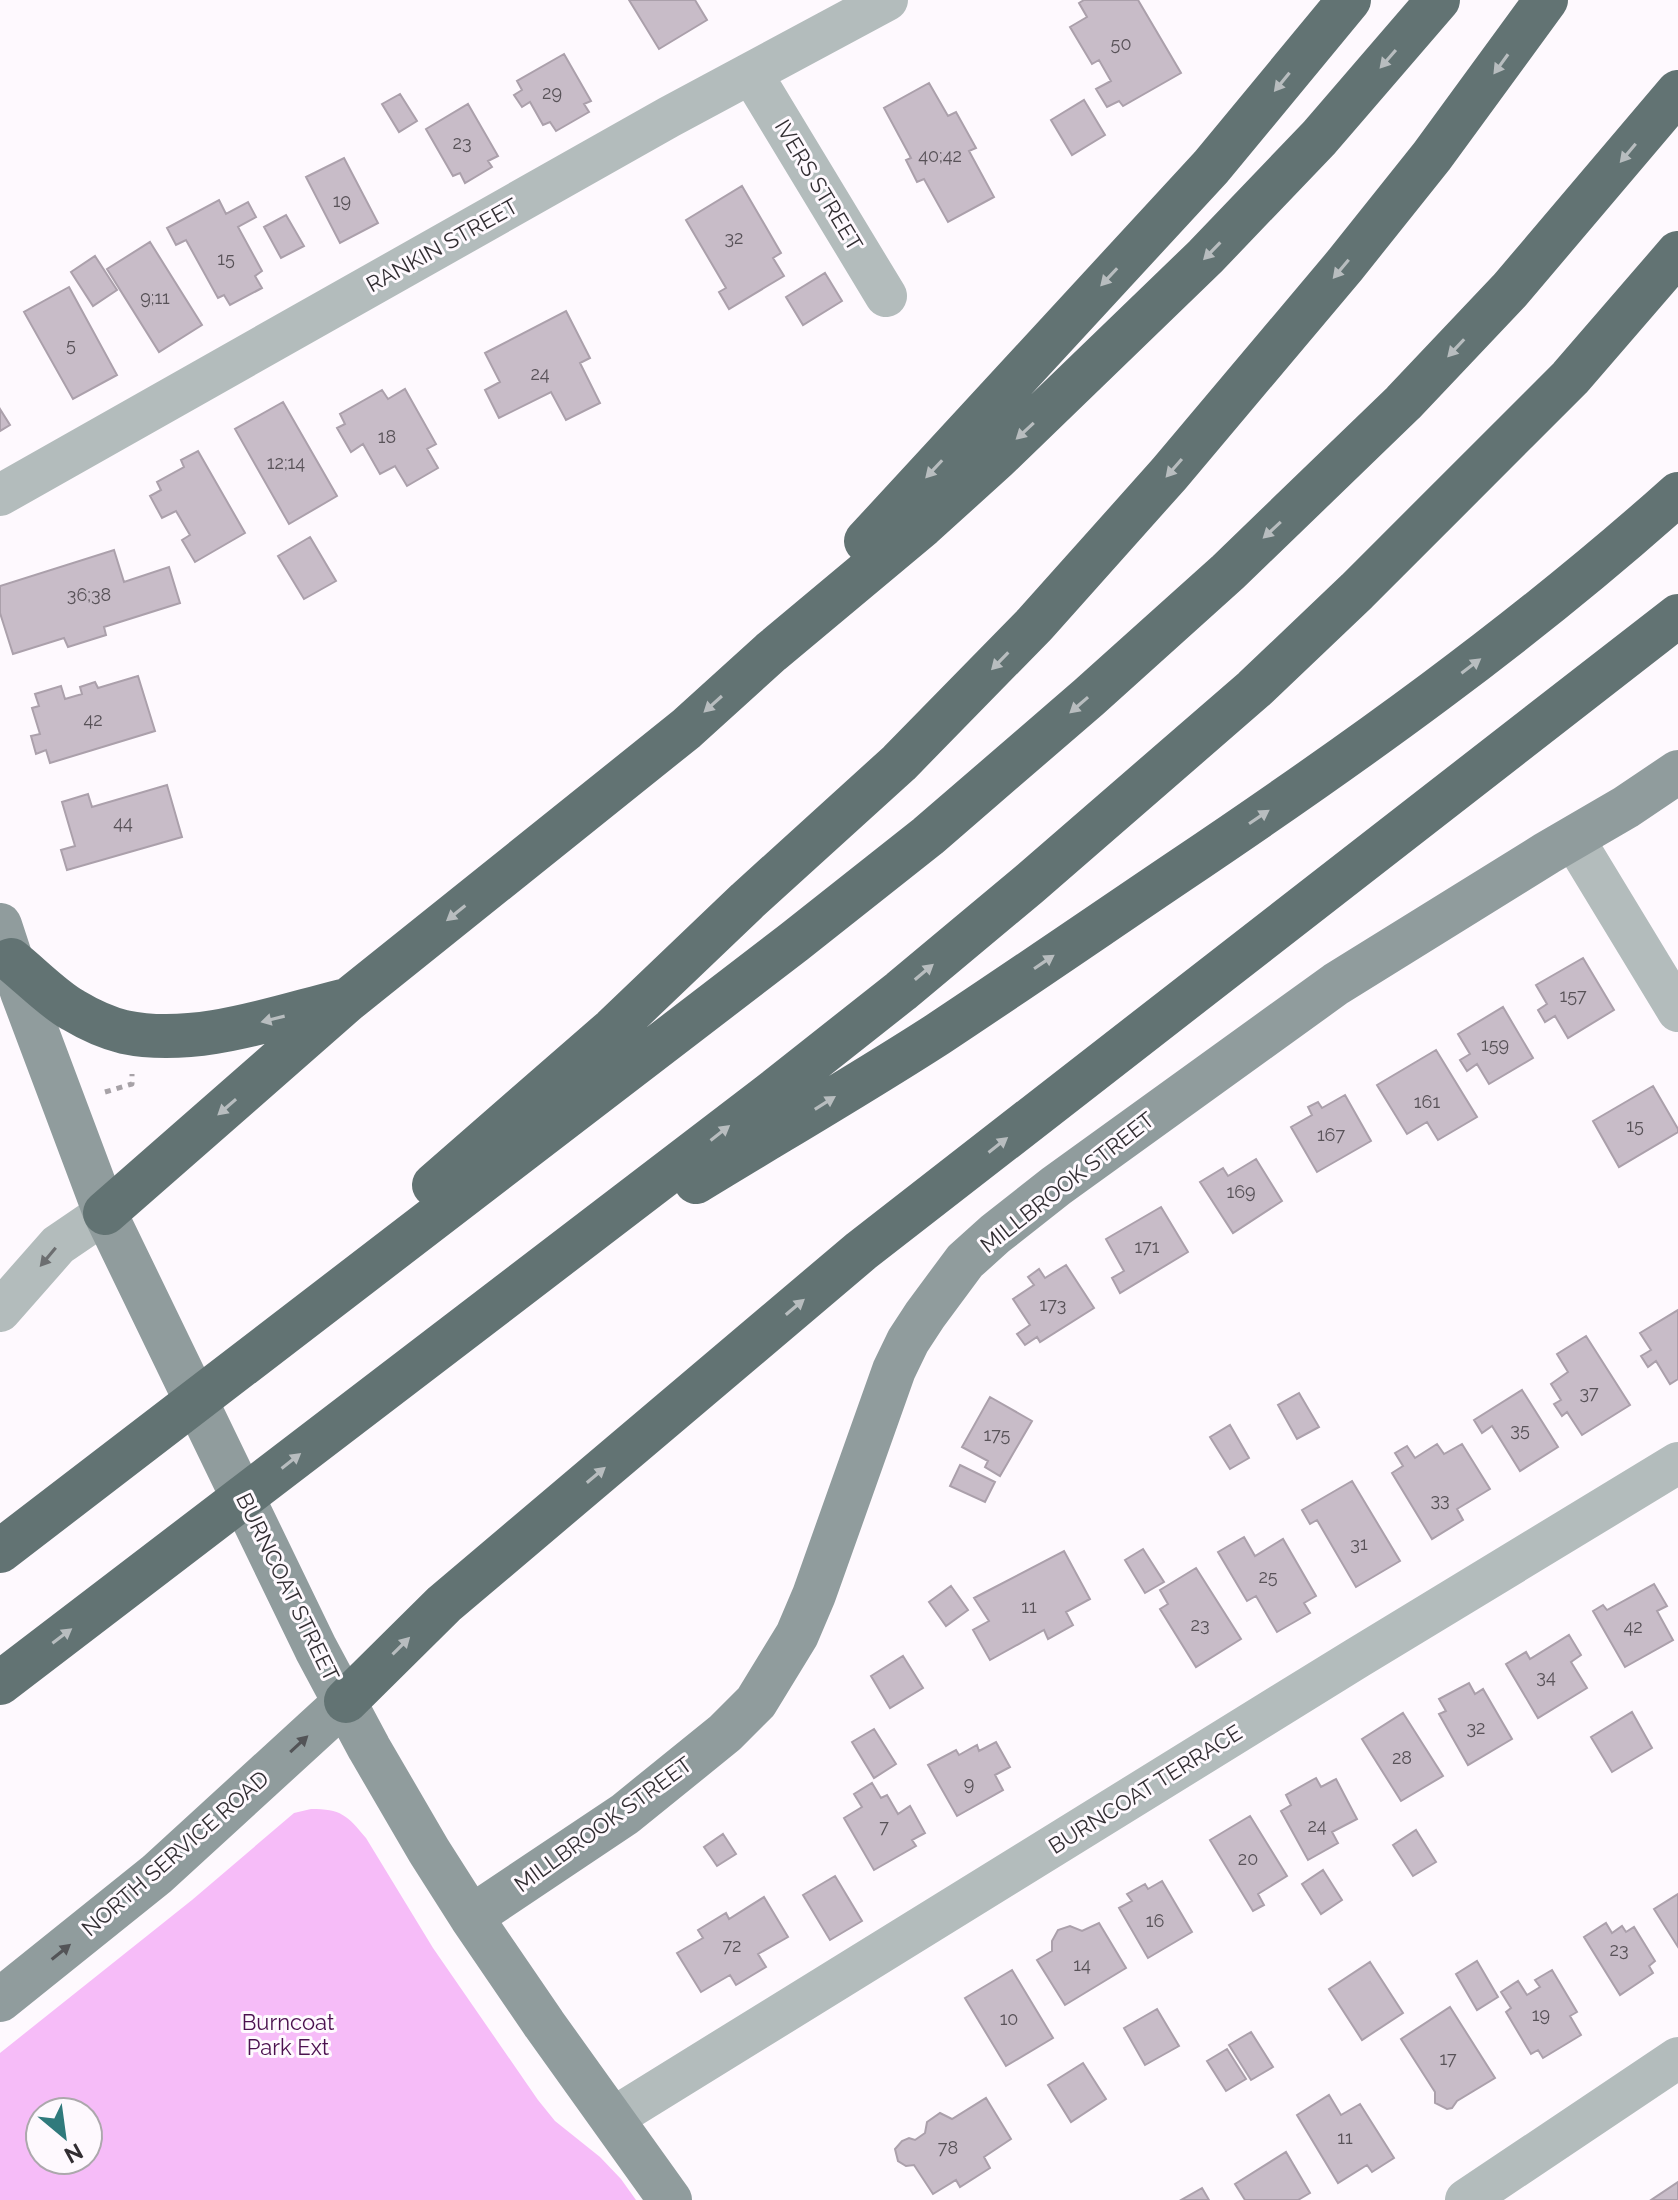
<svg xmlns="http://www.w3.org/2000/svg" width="1678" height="2200" viewBox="0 0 1678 2200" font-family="Raleway,sans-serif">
<rect width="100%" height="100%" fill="#fef9fe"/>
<path fill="#f6bcf8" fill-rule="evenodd" d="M311 1809C341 1809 347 1815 366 1838L433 1948 538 2100 555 2121 600 2157 621 2179 636 2200H0V2053L192 1900 294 1813ZM88 2112V2160H40V2112Z"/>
<path fill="#c8bcc8" stroke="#aba0ab" stroke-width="2" d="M629 0H695L707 20 659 49Z
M1084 0H1138L1181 73 1123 106 1119 101 1107 107 1096 89 1111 81 1099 60 1092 64 1070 27 1087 17 1079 3Z
M564 54 591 101 584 104 589 112 556 131 550 122 543 125 530 102 522 107 514 95 522 90 517 81Z
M929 83 948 116 956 112 976 148 969 151 994 197 948 222 924 179 917 182 906 160 911 158 884 108Z
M400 94 417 121 399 132 382 104Z
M1084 100 1105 135 1072 155 1051 120Z
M468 104 498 156 488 161 492 167 465 183 460 173 453 176 426 129Z
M344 158 378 223 340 243 306 177Z
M742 186 781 253 773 258 784 276 729 309 719 292 726 288 686 220Z
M219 200 226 214 248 202 256 217 238 227 262 271 255 276 262 288 230 305 224 295 218 298 186 240 176 245 167 228Z
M286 215 304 246 281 258 264 227Z
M150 242 202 325 159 352 107 269Z
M95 256 117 290 93 306 71 272Z
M825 273 842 301 803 325 786 297Z
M69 287 117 375 73 399 24 312Z
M566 311 590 358 580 363 600 403 566 420 551 392 499 418 485 390 500 382 485 353Z
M405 389 436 444 427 449 438 468 407 486 395 466 380 474 363 444 351 452 337 428 345 424 340 414 382 390 388 399Z
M283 402 337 496 289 524 235 429Z
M0 409 10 425 0 431Z
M198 451 245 533 195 562 182 540 190 535 176 511 162 518 150 496 161 490 157 482 184 467 181 460Z
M310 537 336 581 304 599 278 556Z
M114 550 124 582 169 567 180 603 104 627 106 635 68 647 64 638 13 654 0 613V586Z
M138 676 155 731 50 763 46 750 36 754 31 736 40 734 32 708 39 706 35 694 61 686 65 699 82 694 80 687 95 682 98 688Z
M167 785 182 837 67 870 61 850 75 846 62 802 88 794 92 807Z
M1583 958 1614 1010 1568 1038 1555 1016 1545 1022 1538 1010 1547 1004 1536 985Z
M1503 1007 1533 1058 1489 1084 1477 1064 1467 1071 1460 1060 1470 1054 1458 1034Z
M1436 1050 1477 1117 1438 1140 1427 1122 1407 1134 1377 1085Z
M1653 1086 1678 1129V1132L1619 1167 1593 1121Z
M1345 1095 1371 1141 1317 1172 1291 1127 1312 1115 1308 1107 1318 1102 1322 1108Z
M1256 1159 1282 1201 1233 1233 1200 1182 1223 1168 1228 1176Z
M1161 1207 1188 1252 1120 1293 1112 1278 1124 1271 1106 1239Z
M1066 1265 1094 1308 1040 1342 1037 1337 1025 1345 1017 1334 1030 1325 1013 1299 1034 1285 1028 1277 1039 1269 1045 1278Z
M1678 1310V1379L1670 1384 1656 1361 1648 1367 1641 1356 1651 1350 1640 1333Z
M1586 1336 1630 1405 1582 1435 1567 1412 1562 1416 1554 1404 1561 1400 1551 1384 1568 1372 1557 1354Z
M1522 1390 1558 1447 1520 1471 1492 1426 1482 1433 1474 1420Z
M1299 1393 1319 1427 1297 1439 1278 1405Z
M990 1397 1032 1421 1000 1476 985 1467 988 1461 962 1447Z
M1230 1425 1249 1458 1230 1469 1210 1437Z
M1437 1444 1444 1454 1462 1444 1490 1489 1457 1509 1463 1520 1432 1539 1392 1473 1403 1466 1395 1453 1407 1446 1415 1458Z
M960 1465 995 1482 985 1502 950 1486Z
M1352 1481 1400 1561 1356 1587 1317 1520 1310 1524 1302 1510Z
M1244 1537 1255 1556 1283 1539 1316 1596 1304 1603 1310 1613 1277 1632 1256 1596 1247 1601 1218 1552Z
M1143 1549 1164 1582 1145 1593 1125 1560Z
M1064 1551 1090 1599 1066 1612 1073 1625 1048 1639 1044 1630 990 1660 973 1630 989 1621 974 1598Z
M1196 1568 1241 1639 1196 1667 1160 1609 1168 1604 1160 1590Z
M1654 1584 1667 1606 1657 1611 1673 1640 1625 1667 1593 1611 1603 1605 1607 1610Z
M951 1586 968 1610 946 1626 929 1602Z
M1569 1635 1581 1655 1571 1662 1587 1688 1538 1718 1506 1664 1526 1652 1530 1659Z
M903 1656 923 1688 890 1708 871 1676Z
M1469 1683 1475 1694 1483 1689 1512 1739 1468 1765 1439 1714 1446 1711 1439 1699Z
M1632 1712 1652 1748 1612 1772 1591 1737Z
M1403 1713 1443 1776 1401 1801 1362 1739Z
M874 1729 896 1764 874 1778 852 1742Z
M996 1742 1010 1767 995 1775 1003 1790 957 1816 928 1765 956 1750 959 1755 977 1745 979 1751Z
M1316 1778 1321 1787 1336 1779 1357 1819 1332 1832 1338 1843 1308 1860 1281 1811 1291 1805 1286 1795Z
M872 1783 881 1798 887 1795 898 1814 910 1806 925 1833 912 1840 916 1846 874 1870 844 1818 862 1807 854 1794Z
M1250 1816 1287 1876 1258 1894 1264 1905 1253 1911 1210 1840Z
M1416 1830 1436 1862 1413 1876 1393 1845Z
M723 1834 736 1854 717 1866 704 1847Z
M1323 1870 1342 1900 1321 1914 1302 1884Z
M835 1876 862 1921 830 1940 803 1895Z
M1162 1881 1192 1932 1148 1958 1119 1908 1132 1901 1127 1894 1145 1884 1148 1889Z
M1678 1894V1947L1654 1909Z
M764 1897 788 1937 758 1954 766 1967 736 1985 730 1975 701 1992 677 1953 703 1938 698 1930 726 1913 729 1919Z
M1099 1923 1126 1968 1065 2005 1037 1960 1052 1951V1941L1058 1930 1070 1926 1082 1931Z
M1606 1923 1612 1933 1622 1926 1626 1932 1634 1927 1655 1961 1649 1966 1653 1973 1620 1995 1584 1937Z
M1477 1961 1498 1997 1477 2010 1456 1974Z
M1370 1962 1403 2013 1362 2040 1329 1989Z
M1012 1970 1053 2038 1006 2066 965 1998Z
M1552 1970 1577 2012 1570 2016 1581 2035 1543 2058 1538 2050 1531 2054 1506 2012 1511 2008 1501 1992 1518 1981 1527 1995 1540 1987 1535 1980Z
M1450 2007 1495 2078 1457 2101 1452 2108 1447 2109 1435 2103V2092L1401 2039Z
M1157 2009 1179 2046 1145 2065 1124 2028Z
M1251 2032 1273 2067 1251 2080 1229 2045Z
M1227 2049 1246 2079 1226 2091 1207 2061Z
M1083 2063 1106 2099 1071 2122 1048 2085Z
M1329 2095 1341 2115 1360 2104 1394 2158 1372 2172 1367 2165 1338 2183 1297 2115Z
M986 2098 1011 2139 984 2157 990 2168 960 2187 956 2180 933 2194 914 2165 906 2166 898 2161 895 2149 902 2141 909 2138 915 2140 925 2133 927 2122 940 2113 952 2119Z
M1286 2152 1310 2193 1298 2200H1245L1235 2184Z
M1678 2182V2200H1651Z
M1202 2188 1209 2200H1181Z"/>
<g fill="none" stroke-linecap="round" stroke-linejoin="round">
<path stroke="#a7a2a7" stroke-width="5" stroke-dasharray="6 6" stroke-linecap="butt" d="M105 1092 132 1084V1074"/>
<path stroke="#b3bcbc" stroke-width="42" d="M751 73 886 296
M0 495 669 117 887 0
M1573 838 1678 1011
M0 1311 58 1245 105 1213
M613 2118 1357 1658 1678 1463
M1466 2200 1678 2058"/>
<path stroke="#909c9d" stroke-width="44" d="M0 925 22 992 105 1213 316 1649 369 1748 429 1851 471 1917 544 2024 670 2200
M471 1917 625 1814 725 1733 756 1702 797 1635 814 1595 894 1370 908 1341 925 1315 965 1261 995 1234 1056 1186 1336 984 1547 853 1626 807 1678 772
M0 2000 157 1874 346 1701"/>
<path stroke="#627373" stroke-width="44" d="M866 541 1211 167 1349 0
M11 960C30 975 53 999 73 1010 88 1019 108 1028 124 1032 195 1047 274 1018 342 1001
M696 1182C776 1133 859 1085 938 1034 1018 981 1098 926 1178 872 1352 755 1522 634 1678 494
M434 1185 613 1029 747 901 899 763 1035 624 1169 474 1345 265 1432 156 1546 0
M105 1213 348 1000 686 729 771 652 923 525 997 458 1205 257 1319 138 1438 0
M0 1551 794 942 928 836 1089 697 1228 572 1403 403 1510 290 1678 92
M0 1683 768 1096 901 991 1028 885 1254 689 1357 591 1570 378 1678 253
M346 1701 444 1604 861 1251 1678 616"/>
</g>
<defs><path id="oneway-solid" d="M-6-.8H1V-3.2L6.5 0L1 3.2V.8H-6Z" transform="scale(2)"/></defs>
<g fill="#b8bdbf">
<use href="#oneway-solid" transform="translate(1388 59) rotate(131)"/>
<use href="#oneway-solid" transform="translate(1501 64) rotate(126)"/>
<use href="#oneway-solid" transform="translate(1282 82) rotate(129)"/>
<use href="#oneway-solid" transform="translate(1628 153) rotate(130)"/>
<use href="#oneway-solid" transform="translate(1212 251) rotate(134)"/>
<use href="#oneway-solid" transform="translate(1341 269) rotate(130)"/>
<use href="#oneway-solid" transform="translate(1109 277) rotate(133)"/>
<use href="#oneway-solid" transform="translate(1456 348) rotate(133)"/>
<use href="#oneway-solid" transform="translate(1025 431) rotate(137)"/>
<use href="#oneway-solid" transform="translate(1174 468) rotate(131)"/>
<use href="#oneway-solid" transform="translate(934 469) rotate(133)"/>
<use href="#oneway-solid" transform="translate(1272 530) rotate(137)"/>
<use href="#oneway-solid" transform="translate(1000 661) rotate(134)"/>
<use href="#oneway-solid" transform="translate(1471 666) rotate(-37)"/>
<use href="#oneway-solid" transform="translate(713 704) rotate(138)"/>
<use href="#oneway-solid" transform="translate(1079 705) rotate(139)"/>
<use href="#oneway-solid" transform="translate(1259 817) rotate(-34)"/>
<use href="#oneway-solid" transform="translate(456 913) rotate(141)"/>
<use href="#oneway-solid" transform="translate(1044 962) rotate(-34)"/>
<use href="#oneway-solid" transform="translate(924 972) rotate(-40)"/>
<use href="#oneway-solid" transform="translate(273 1019) rotate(166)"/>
<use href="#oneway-solid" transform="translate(825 1103) rotate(-32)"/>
<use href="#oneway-solid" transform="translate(227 1107) rotate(139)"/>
<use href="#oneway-solid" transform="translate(720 1133) rotate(-38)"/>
<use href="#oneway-solid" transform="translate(998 1145) rotate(-38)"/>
<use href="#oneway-solid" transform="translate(795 1307) rotate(-40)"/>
<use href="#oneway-solid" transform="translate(291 1461) rotate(-38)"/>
<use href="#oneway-solid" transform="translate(596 1475) rotate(-40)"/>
<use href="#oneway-solid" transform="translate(62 1636) rotate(-37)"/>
<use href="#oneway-solid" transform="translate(401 1646) rotate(-45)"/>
</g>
<use fill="#6c6e70" href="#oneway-solid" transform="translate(48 1257) rotate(130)"/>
<g fill="#535457">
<use href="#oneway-solid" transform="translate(299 1744) rotate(-43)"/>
<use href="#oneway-solid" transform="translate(61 1952) rotate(-39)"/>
</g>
<g text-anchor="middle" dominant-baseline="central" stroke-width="6" stroke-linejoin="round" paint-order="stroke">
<g font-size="18" fill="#585258">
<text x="1121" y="43">50</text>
<text x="552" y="92">29</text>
<text x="462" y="142">23</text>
<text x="940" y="155">40;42</text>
<text x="342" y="200">19</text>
<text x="734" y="237">32</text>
<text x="226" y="258">15</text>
<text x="155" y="297">9;11</text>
<text x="71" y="344">5</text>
<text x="540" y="373">24</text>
<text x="387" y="436">18</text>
<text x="286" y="462">12;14</text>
<text x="89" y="594">36;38</text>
<text x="93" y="719">42</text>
<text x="123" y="822">44</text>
<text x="1573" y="995">157</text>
<text x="1495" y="1044">159</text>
<text x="1427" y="1101">161</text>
<text x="1635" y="1125">15</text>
<text x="1331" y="1134">167</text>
<text x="1241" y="1191">169</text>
<text x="1147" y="1246">171</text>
<text x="1053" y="1304">173</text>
<text x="1589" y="1392">37</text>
<text x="1520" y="1429">35</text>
<text x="997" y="1434">175</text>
<text x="1440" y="1499">33</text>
<text x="1359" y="1543">31</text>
<text x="1268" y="1576">25</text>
<text x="1029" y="1606">11</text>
<text x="1200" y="1624">23</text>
<text x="1633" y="1626">42</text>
<text x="1546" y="1676">34</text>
<text x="1476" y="1727">32</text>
<text x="1402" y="1757">28</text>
<text x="969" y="1783">9</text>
<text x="1317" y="1825">24</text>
<text x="884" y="1826">7</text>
<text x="1248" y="1858">20</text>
<text x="1155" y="1920">16</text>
<text x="732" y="1945">72</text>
<text x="1619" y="1949">23</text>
<text x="1082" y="1964">14</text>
<text x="1541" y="2014">19</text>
<text x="1009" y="2018">10</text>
<text x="1448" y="2058">17</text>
<text x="1345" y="2137">11</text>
<text x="948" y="2147">78</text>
</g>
<g font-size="22" fill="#322e32" stroke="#fef9fe">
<text transform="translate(819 185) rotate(59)">IVERS STREET</text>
<text transform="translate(442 245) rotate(-29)">RANKIN STREET</text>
<text transform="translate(1067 1182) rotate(-38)">MILLBROOK STREET</text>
<text transform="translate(288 1587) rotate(64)">BURNCOAT STREET</text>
<text transform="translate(1145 1789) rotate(-32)">BURNCOAT TERRACE</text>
<text transform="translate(603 1824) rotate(-36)">MILLBROOK STREET</text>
<text transform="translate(175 1853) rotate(-41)">NORTH SERVICE ROAD</text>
</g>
<g font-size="22" fill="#4b114f" stroke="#fef9fe">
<text x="288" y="2022">Burncoat<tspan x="288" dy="25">Park Ext</tspan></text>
</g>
</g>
<g transform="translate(64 2136) rotate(151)"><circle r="38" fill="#fef9fe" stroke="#aca8ac" stroke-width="2"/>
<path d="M0-6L14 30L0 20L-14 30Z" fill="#307a7c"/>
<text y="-12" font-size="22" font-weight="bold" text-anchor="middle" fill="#322e32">N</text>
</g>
</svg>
